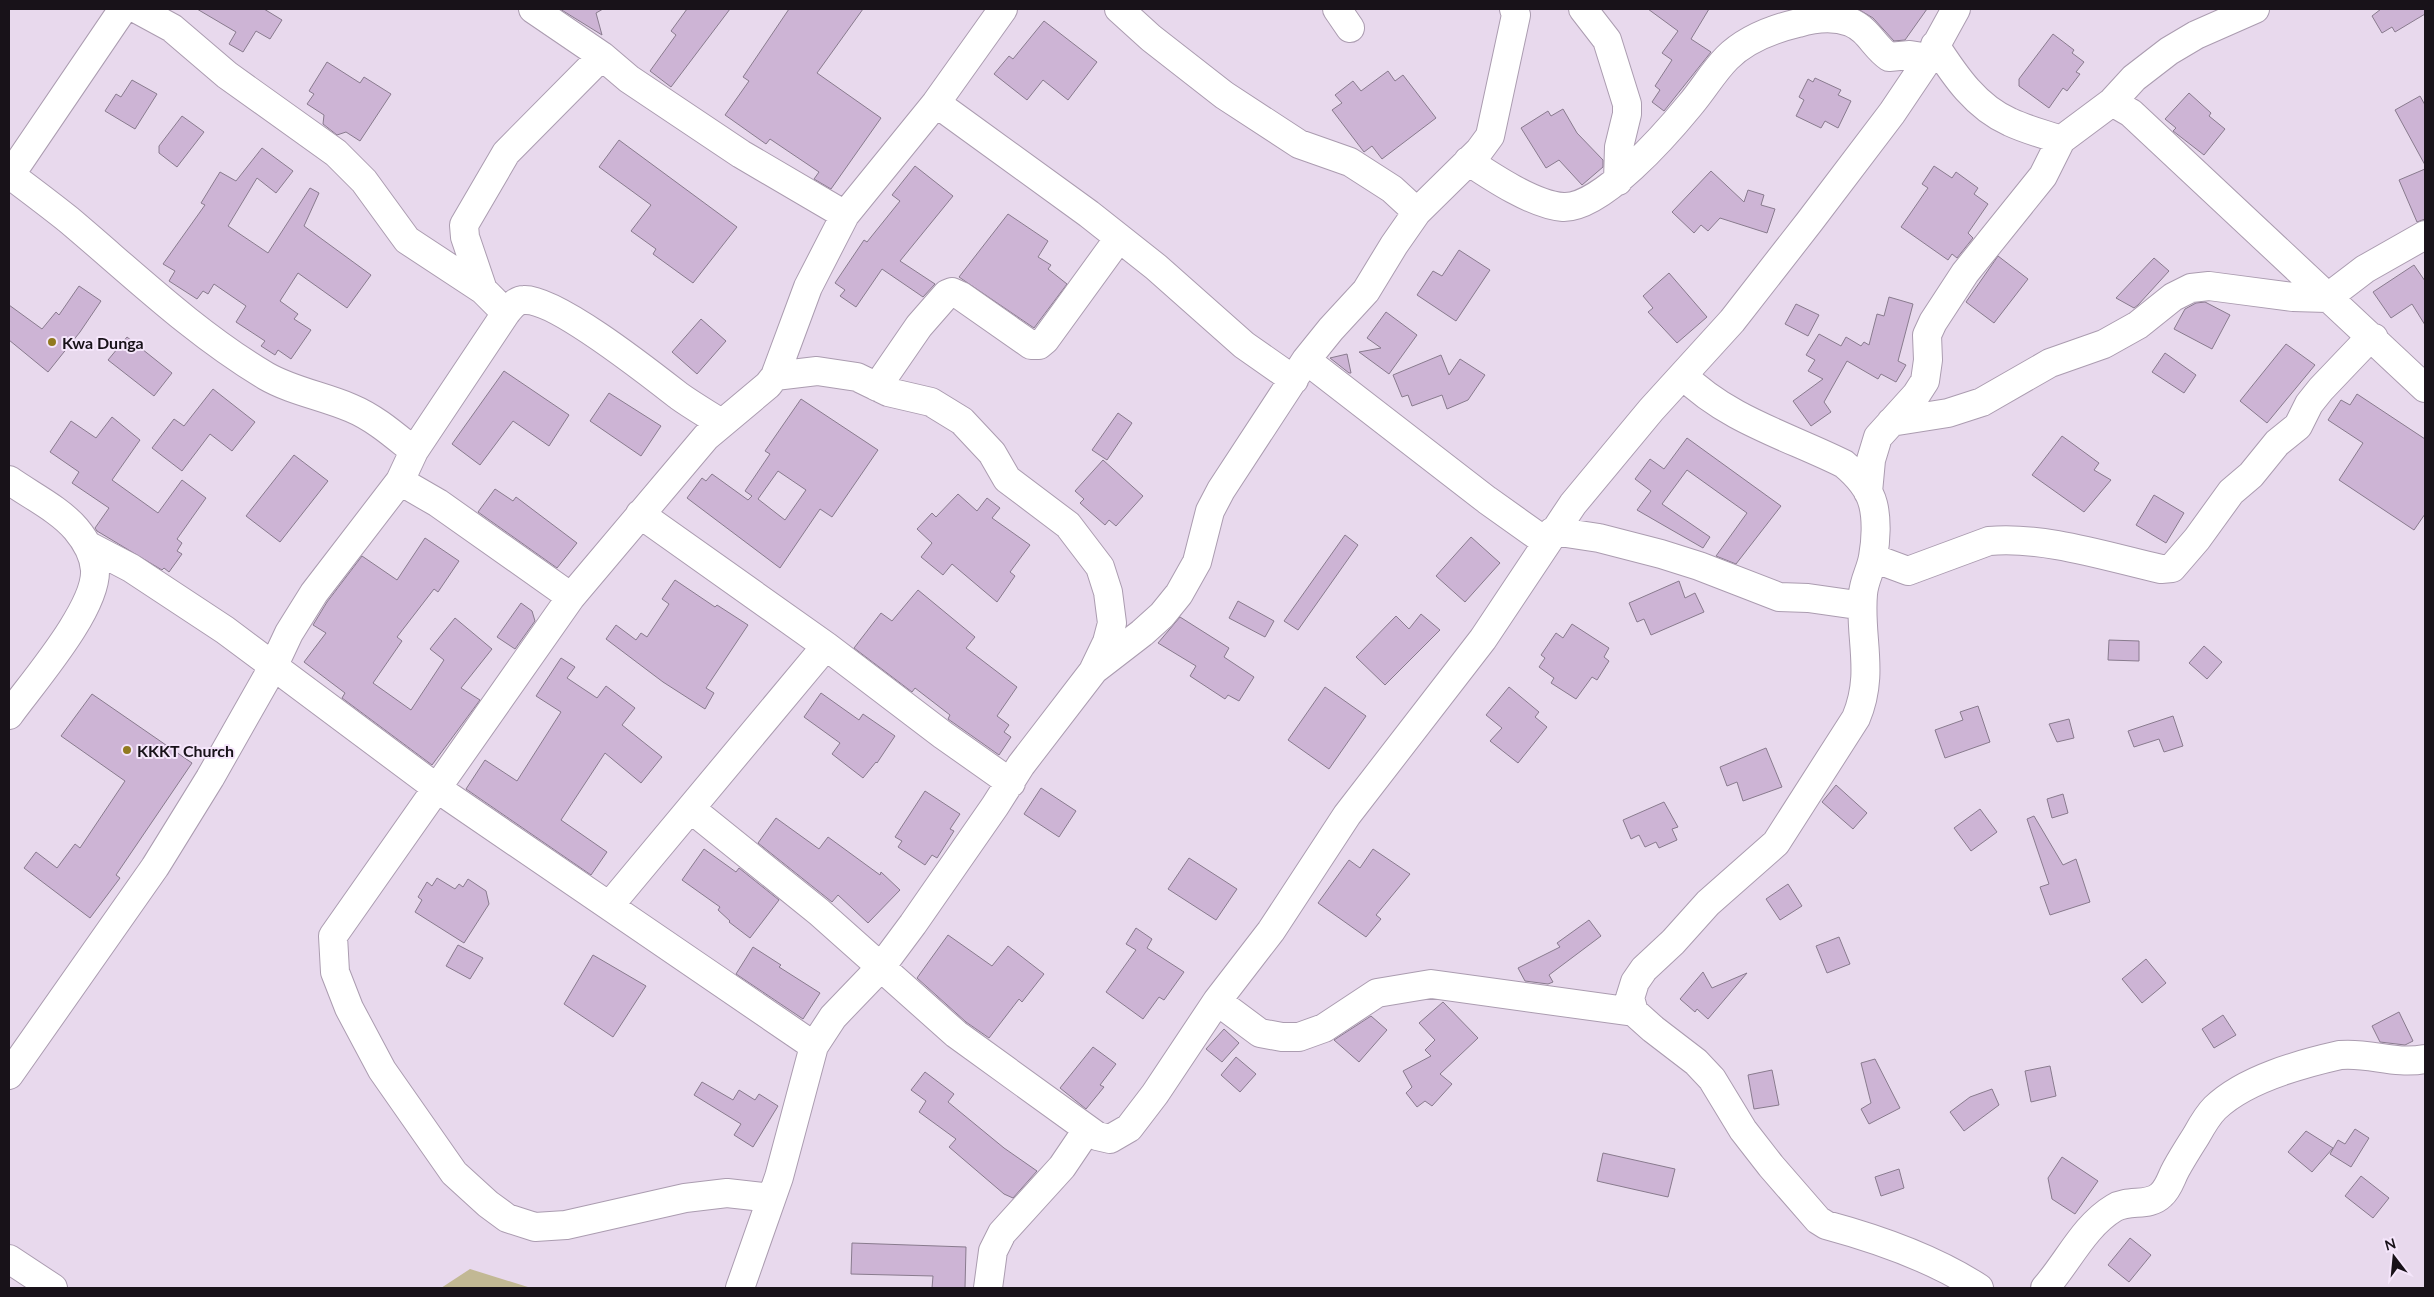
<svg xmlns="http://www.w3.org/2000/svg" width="2434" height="1297" viewBox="0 0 2434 1297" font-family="Lato,sans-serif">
<rect width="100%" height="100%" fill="#e8d9ed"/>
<path fill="#c2b894" d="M470 1269 531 1288H441Z"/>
<path fill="#cdb4d5" stroke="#897b8e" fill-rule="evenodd" d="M197 9H264L282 20 270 39 256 31 243 52 229 44 236 32Z
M560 9H603L596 13 602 35Z
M687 9H730L671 87 650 71 676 35 671 31Z
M789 9H863L817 73 881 118 831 189 814 179 819 172 770 139 766 144 725 115 749 81 743 77Z
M1648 9H1709L1691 39 1711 52 1664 111 1652 102 1660 90 1655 86 1672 60 1662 53 1678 31Z
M1858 9H1927L1905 40 1894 41 1873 18Z
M2381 9H2425V14L2395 32 2392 27 2382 33 2372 16Z
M1044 21 1097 62 1068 100 1043 80 1027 100 994 74 1009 56 1013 59Z
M2053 34 2074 50 2072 53 2084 62 2076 72 2080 74 2067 91 2063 88 2049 108 2019 86V79Z
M327 62 360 83 364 77 391 94 360 141 346 132 337 135 323 124 324 115 307 104 314 94 309 91Z
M1388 71 1395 81 1403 75 1436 118 1382 159 1372 146 1364 152 1332 110 1342 103 1335 95 1353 81 1361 91Z
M1815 78 1841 90 1838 95 1851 101 1838 128 1825 121 1821 128 1796 116 1804 100 1799 97 1808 79 1813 82Z
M132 80 157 94 135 129 105 111 116 94 121 97Z
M2189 93 2211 113 2209 116 2225 129 2204 155 2173 131 2176 128 2165 119Z
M2420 96 2425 105V165L2395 110Z
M1563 109 1577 133 1603 160V167L1582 185 1559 160 1546 168 1521 128 1548 111 1551 116Z
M182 116 204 132 177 167 159 153V146Z
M619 140 737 227 693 283 653 254 656 249 631 231 651 205 599 167Z
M262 148 293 171 276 193 257 178 228 226 268 253 310 188 319 193 304 226 371 275 347 308 298 273 280 301 298 314 294 319 311 330 291 359 278 350 275 355 261 346 265 341 236 322 246 306 214 284 208 294 203 291 197 299 169 281 175 271 163 264 205 205 201 203 220 172 236 181Z
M915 166 953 196 900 261 935 284 923 297 882 269 856 307 840 296 845 290 835 283 864 240 867 242 900 201 892 195Z
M1934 166 1952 178 1956 172 1978 188 1974 194 1988 204 1968 233 1973 238 1957 258 1952 254 1948 260 1901 227 1928 188 1922 184Z
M2425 169V219L2417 222 2399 180Z
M1711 171 1744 202 1748 190 1764 195 1761 205 1775 209 1767 233 1720 218 1708 231 1701 225 1694 233 1672 212Z
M1008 214 1048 241 1038 257 1051 265 1048 269 1067 284 1034 328 959 277Z
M1459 250 1490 270 1456 321 1417 295 1433 271 1442 276Z
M1998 256 2028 279 1994 323 1966 302Z
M2154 258 2169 271 2138 305 2134 308 2116 298Z
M2414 265 2425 281V325L2412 304 2391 318 2373 292Z
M1669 273 1707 317 1677 343 1648 312 1653 308 1643 296Z
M79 286 101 301 80 332 48 372 9 340V305L42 329 56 312 59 315Z
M1889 297 1913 304 1898 361 1906 365 1896 382 1881 374 1878 379 1847 361 1824 402 1831 412 1811 426 1793 401 1823 379 1808 371 1815 360 1806 355 1819 334 1841 346 1846 337 1861 346 1864 342 1869 345 1877 314 1884 316Z
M2205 302 2230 315 2212 349 2174 329 2185 309 2196 303Z
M1796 304 1819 315 1808 336 1785 324Z
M1386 312 1417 335 1389 374 1359 352 1381 348 1367 338Z
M701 319 726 341 697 374 672 352Z
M127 337 172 373 154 396 108 360Z
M2286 344 2315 365 2267 423 2240 401Z
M2165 353 2196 375 2184 393 2152 372Z
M1347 354 1351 373H1349L1330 358Z
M1441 355 1449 375 1460 359 1485 375 1468 400 1447 409 1442 395 1412 406 1408 395 1402 397 1393 375Z
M504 371 569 415 549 446 513 421 480 465 452 444Z
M213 389 255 422 232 451 210 434 182 471 152 448 174 419 184 426Z
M609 393 661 426 641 456 590 421Z
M2357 394 2425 439V514L2414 530 2339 480 2363 443 2328 420 2341 400 2350 405Z
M801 399 878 450 832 517 820 509 780 568 687 498 702 478 706 481 712 474 748 500 752 496 745 491 770 454 765 451ZM778 471 806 490 785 520 758 499Z
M1118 413 1132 423 1107 460 1092 450Z
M112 417 140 440 112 480 158 513 182 480 206 498 177 539 182 543 177 551 182 554 169 572 164 568 162 570 97 531 95 528 109 508 72 483 79 472 50 452 71 421 96 438Z
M2062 436 2099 463 2094 470 2111 480 2084 512 2032 475Z
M1687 438 1781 506 1736 564 1716 556 1747 513 1687 470 1662 504 1710 537 1703 548 1637 510 1651 491 1635 479 1650 459 1664 469Z
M294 455 328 481 280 542 246 516Z
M1103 460 1143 496 1116 526 1109 520 1105 525 1080 503 1084 499 1075 491Z
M495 489 513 501 516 497 577 543 557 568 478 512Z
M958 494 977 511 987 498 1000 508 992 518 1030 545 1010 572 1015 576 997 602 952 564 943 575 921 557 932 543 917 529 932 513 936 517Z
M2154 495 2184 513 2166 543 2136 525Z
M1345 535 1358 545 1298 630 1284 621Z
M1471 537 1500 563 1465 602 1436 576Z
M425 538 459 561 438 592 434 589 397 637 402 641 373 683 411 710 444 660 430 649 455 618 492 649 461 688 480 700 432 765 342 698 345 693 304 662 326 633 313 625 327 602 362 556 397 580Z
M675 580 715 607 717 605 748 625 706 688 714 693 705 709 663 682 606 639 616 625 636 640 641 633 647 637 669 604 662 599Z
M1679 581 1685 598 1695 593 1704 612 1651 635 1644 619 1637 622 1629 603Z
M918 590 975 637 966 648 1017 687 997 716 1009 725 1004 732 1011 737 999 755 948 719 950 715 915 688 912 692 854 648 881 613 892 621Z
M1238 601 1274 621 1265 637 1229 618Z
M521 603 532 611 535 621 515 649 497 637Z
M1421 614 1440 630 1385 685 1356 657 1396 616 1409 629Z
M1180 617 1229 648 1224 657 1254 677 1239 701 1228 695 1225 699 1190 676 1196 666 1158 643Z
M1572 624 1609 648 1604 657 1609 661 1597 680 1592 677 1576 699 1551 683 1554 678 1539 667 1545 658 1541 655 1556 633 1563 638Z
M2109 640 2139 641V661L2108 660Z
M2204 646 2222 662 2207 679 2189 663Z
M561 658 575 667 567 678 597 698 606 686 635 708 622 725 662 757 641 783 605 753 561 820 607 852 591 875 466 789 485 760 517 781 561 712 536 696Z
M1325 687 1366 716 1329 769 1288 740Z
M1509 687 1539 712 1535 717 1547 727 1518 763 1490 741 1502 728 1486 715Z
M821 693 859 720 863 714 895 736 877 763 876 762 863 778 832 754 840 743 804 717Z
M92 694 192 763 116 875 120 878 90 918 24 868 36 852 57 868 75 844 80 848 125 781 61 736Z
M1978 706 1990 742 1945 758 1935 730 1963 720 1960 712Z
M2173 716 2183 746 2164 752 2159 739 2134 747 2128 731Z
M2069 719 2074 738 2057 742 2049 724Z
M1766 748 1782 787 1743 801 1737 782 1727 786 1720 767Z
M1836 785 1867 813 1853 829 1822 802Z
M1041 788 1076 811 1059 837 1024 814Z
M925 791 960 814 950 829 954 831 937 858 932 855 925 865 898 847 902 841 895 837Z
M2063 794 2068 813 2052 818 2047 799Z
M1664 802 1678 827 1672 829 1677 840 1659 848 1656 842 1645 847 1639 835 1631 839 1623 820Z
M1980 809 1997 832 1971 851 1954 828Z
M2034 816 2063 865 2076 859 2090 902 2050 915 2040 887 2049 884 2027 819Z
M776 818 819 849 828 837 880 875 881 872 900 890 868 923 838 895 832 902 758 843Z
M704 849 736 872 739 868 779 900 750 938 729 922 730 921 718 910 720 907 682 880Z
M1373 849 1410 874 1376 915 1381 919 1366 937 1318 903 1349 860 1360 868Z
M1189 858 1237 889 1216 920 1168 889Z
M437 878 455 889 459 884 463 887 468 879 486 891 489 904 464 943 415 912 422 900 418 897 427 882 432 886Z
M1788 884 1802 906 1780 920 1766 899Z
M1589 920 1601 936 1549 975 1553 982 1548 984 1525 981 1518 968 1560 947 1557 943Z
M1136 928 1152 939 1147 948 1184 972 1164 1000 1159 997 1143 1019 1106 992 1136 950 1126 944Z
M948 935 992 966 1008 946 1044 974 1022 1002 1019 999 989 1038 966 1022 917 978Z
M1839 937 1850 964 1827 973 1816 946Z
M458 945 483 958 470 979 446 966Z
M753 947 781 965 779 967 820 993 803 1019 736 974Z
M593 955 646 986 613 1037 564 1004Z
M2146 959 2166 983 2142 1003 2122 979Z
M1703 972 1712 988 1747 973 1708 1019 1697 1009 1695 1012 1680 999Z
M1443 1002 1478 1038 1440 1074 1452 1084 1432 1106 1425 1101 1417 1107 1406 1093 1412 1087 1403 1071 1431 1056 1425 1050 1435 1040 1419 1023Z
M2399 1012 2413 1041 2405 1045 2380 1042 2372 1026Z
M2223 1015 2236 1035 2214 1048 2202 1029Z
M1371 1016 1387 1030 1359 1062 1334 1040Z
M1224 1029 1239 1043 1222 1062 1206 1049Z
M1093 1047 1116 1064 1100 1085 1104 1087 1086 1109 1060 1088Z
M1236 1057 1256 1074 1240 1092 1221 1075Z
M1875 1059 1900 1108 1869 1124 1861 1109 1871 1103 1861 1063Z
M2050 1066 2056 1096 2031 1102 2025 1071Z
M1772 1070 1779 1105 1754 1109 1748 1075Z
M925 1072 954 1094 948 1102 1004 1148 1037 1171 1013 1198 1004 1194 949 1147 956 1139 919 1112 926 1101 911 1090Z
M702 1082 733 1100 739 1090 755 1100 759 1094 778 1106 753 1147 734 1135 741 1124 694 1095Z
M1992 1089 1999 1105 1964 1131 1950 1112 1970 1097Z
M2355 1129 2369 1138 2351 1167 2330 1154 2338 1140 2345 1144Z
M2306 1131 2333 1148 2312 1172 2288 1152Z
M1603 1153 1675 1169 1668 1197 1597 1181Z
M2062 1157 2098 1181 2075 1214 2052 1199 2048 1178Z
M1899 1169 1904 1188 1881 1196 1875 1177Z
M2361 1176 2389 1198 2373 1218 2345 1196Z
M2130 1238 2151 1255 2129 1282 2108 1265Z
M852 1243 966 1247 965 1288H932L933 1276 851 1274Z"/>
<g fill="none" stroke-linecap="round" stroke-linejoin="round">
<g stroke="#ab9cb0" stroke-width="30">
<path id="minor" d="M137 9 172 28 227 75 336 153 364 181 407 240 483 290 506 313
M533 9 602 56 629 79 741 154 845 215
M1119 9 1151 38 1224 95 1299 144 1350 162 1392 189 1417 212
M1337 9 1350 28
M1583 9 1607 40 1627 104V114L1619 147 1618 181
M1935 45C1955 76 1976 107 2010 122 2027 130 2044 134 2061 140
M2112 102 2131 113 2425 388
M936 103 1089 214 1156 267 1244 345 1294 380
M1468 161C1492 177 1534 205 1563 207 1601 209 1667 133 1690 105 1703 90 1713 72 1727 58 1746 39 1773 29 1798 23 1815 18 1833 16 1850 22 1869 30 1874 47 1889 57L1910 55 1929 58
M9 174C29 189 49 204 69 220 133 274 194 333 266 376 292 391 323 396 351 408 375 418 394 435 414 451
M9 177 123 9
M483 290 465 237 464 225 506 153 602 56
M1306 360 1487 500 1546 542
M1683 375C1726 419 1790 437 1844 464 1856 474 1869 488 1873 504 1877 519 1876 541 1873 557 1871 570 1864 580 1863 594 1859 638 1875 673 1856 718L1776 843 1708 903 1673 942 1644 969 1635 982 1630 998 1634 1012 1653 1029 1696 1062 1712 1079 1743 1130 1771 1166 1818 1220 1826 1225C1878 1239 1933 1258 1979 1288
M775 376 817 371 857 377 888 392 931 402 962 421 992 453 1007 479 1068 525 1100 567 1108 592 1112 623 1107 642 1094 669
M877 387 919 326 947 294 952 292 961 296 1031 345H1039L1045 340 1119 238
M1891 422 1948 413 1982 402 2050 363 2104 344 2138 325 2173 297 2191 288 2209 286 2293 297 2327 298 2365 269 2425 235
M9 480C30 495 59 509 76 529 86 541 94 555 95 570 97 609 32 683 9 715
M400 481 438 503 571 597
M1868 492 1871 460 1878 437 1916 395 1925 381 1928 360 1927 335 1933 322 1965 273 2043 176 2061 140 2112 102 2134 78 2169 51 2196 35 2255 9
M640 514 826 646 943 735 1011 783
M1553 531 1599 538 1661 554 1699 566 1779 597 1808 598 1850 604 1862 602
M87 545 131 568 225 630 438 789 814 1046
M1873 558 1908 571 1989 541C2044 536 2108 557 2161 569L2172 568 2197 539 2231 492 2251 475 2277 443 2298 426 2309 404 2321 389 2362 346 2374 338
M691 809 819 912 956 1034 1097 1136 1110 1139 1129 1128 1155 1094 1217 1001 1271 931 1347 815 1483 639 1573 504 1651 410 1732 321 1810 221 1892 113 1929 58 1956 9
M610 905 826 646
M1217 1001 1260 1033 1282 1037H1299L1324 1028 1377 993 1431 984 1634 1012
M9 1075 155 867 210 778 273 667 289 633 314 593 400 481 414 451 506 313C511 307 516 300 524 300 555 298 652 375 679 396 693 406 707 414 721 423
M771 1198 727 1193 685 1198 566 1225 535 1227 507 1218 488 1204 454 1173 382 1070 349 1008 335 972 333 936 571 597 706 437 768 385 775 376 808 287 845 215 936 103 1003 9
M9 1259 53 1288
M740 1288 779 1177 814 1046 833 1017 881 967 913 924 995 806 1021 765 1094 670 1142 633 1162 615 1179 594 1197 562 1210 511 1221 490 1306 360 1331 329 1366 291 1394 245 1417 212 1479 151 1490 136 1516 15 1514 9
M988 1288 993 1251 1002 1233 1062 1167 1087 1130
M2045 1288C2068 1262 2084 1226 2114 1208 2129 1199 2149 1207 2161 1195 2169 1188 2171 1178 2176 1169 2182 1158 2189 1147 2196 1136 2201 1127 2207 1116 2215 1108 2245 1079 2300 1064 2340 1055 2370 1052 2394 1065 2425 1059"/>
</g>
<use href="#minor" stroke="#fff" stroke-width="28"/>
</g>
<g fill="#917a20" stroke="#f5e6fb" stroke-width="2">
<circle cx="52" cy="342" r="5"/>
<circle cx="127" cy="750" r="5"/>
</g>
<g text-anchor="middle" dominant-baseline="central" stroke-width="4" stroke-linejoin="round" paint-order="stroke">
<g font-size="16" font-weight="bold" fill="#181219" stroke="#f5e6fb" text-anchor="start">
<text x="62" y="342">Kwa Dunga</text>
<text x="137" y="750">KKKT Church</text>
</g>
</g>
<rect width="2434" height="1297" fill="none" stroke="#181219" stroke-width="20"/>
<g transform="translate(2394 1257) rotate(344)" stroke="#f5e6fb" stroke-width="4" paint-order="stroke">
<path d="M0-4L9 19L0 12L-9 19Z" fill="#181219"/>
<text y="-8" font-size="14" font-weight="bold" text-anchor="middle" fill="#181219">N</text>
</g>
</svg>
